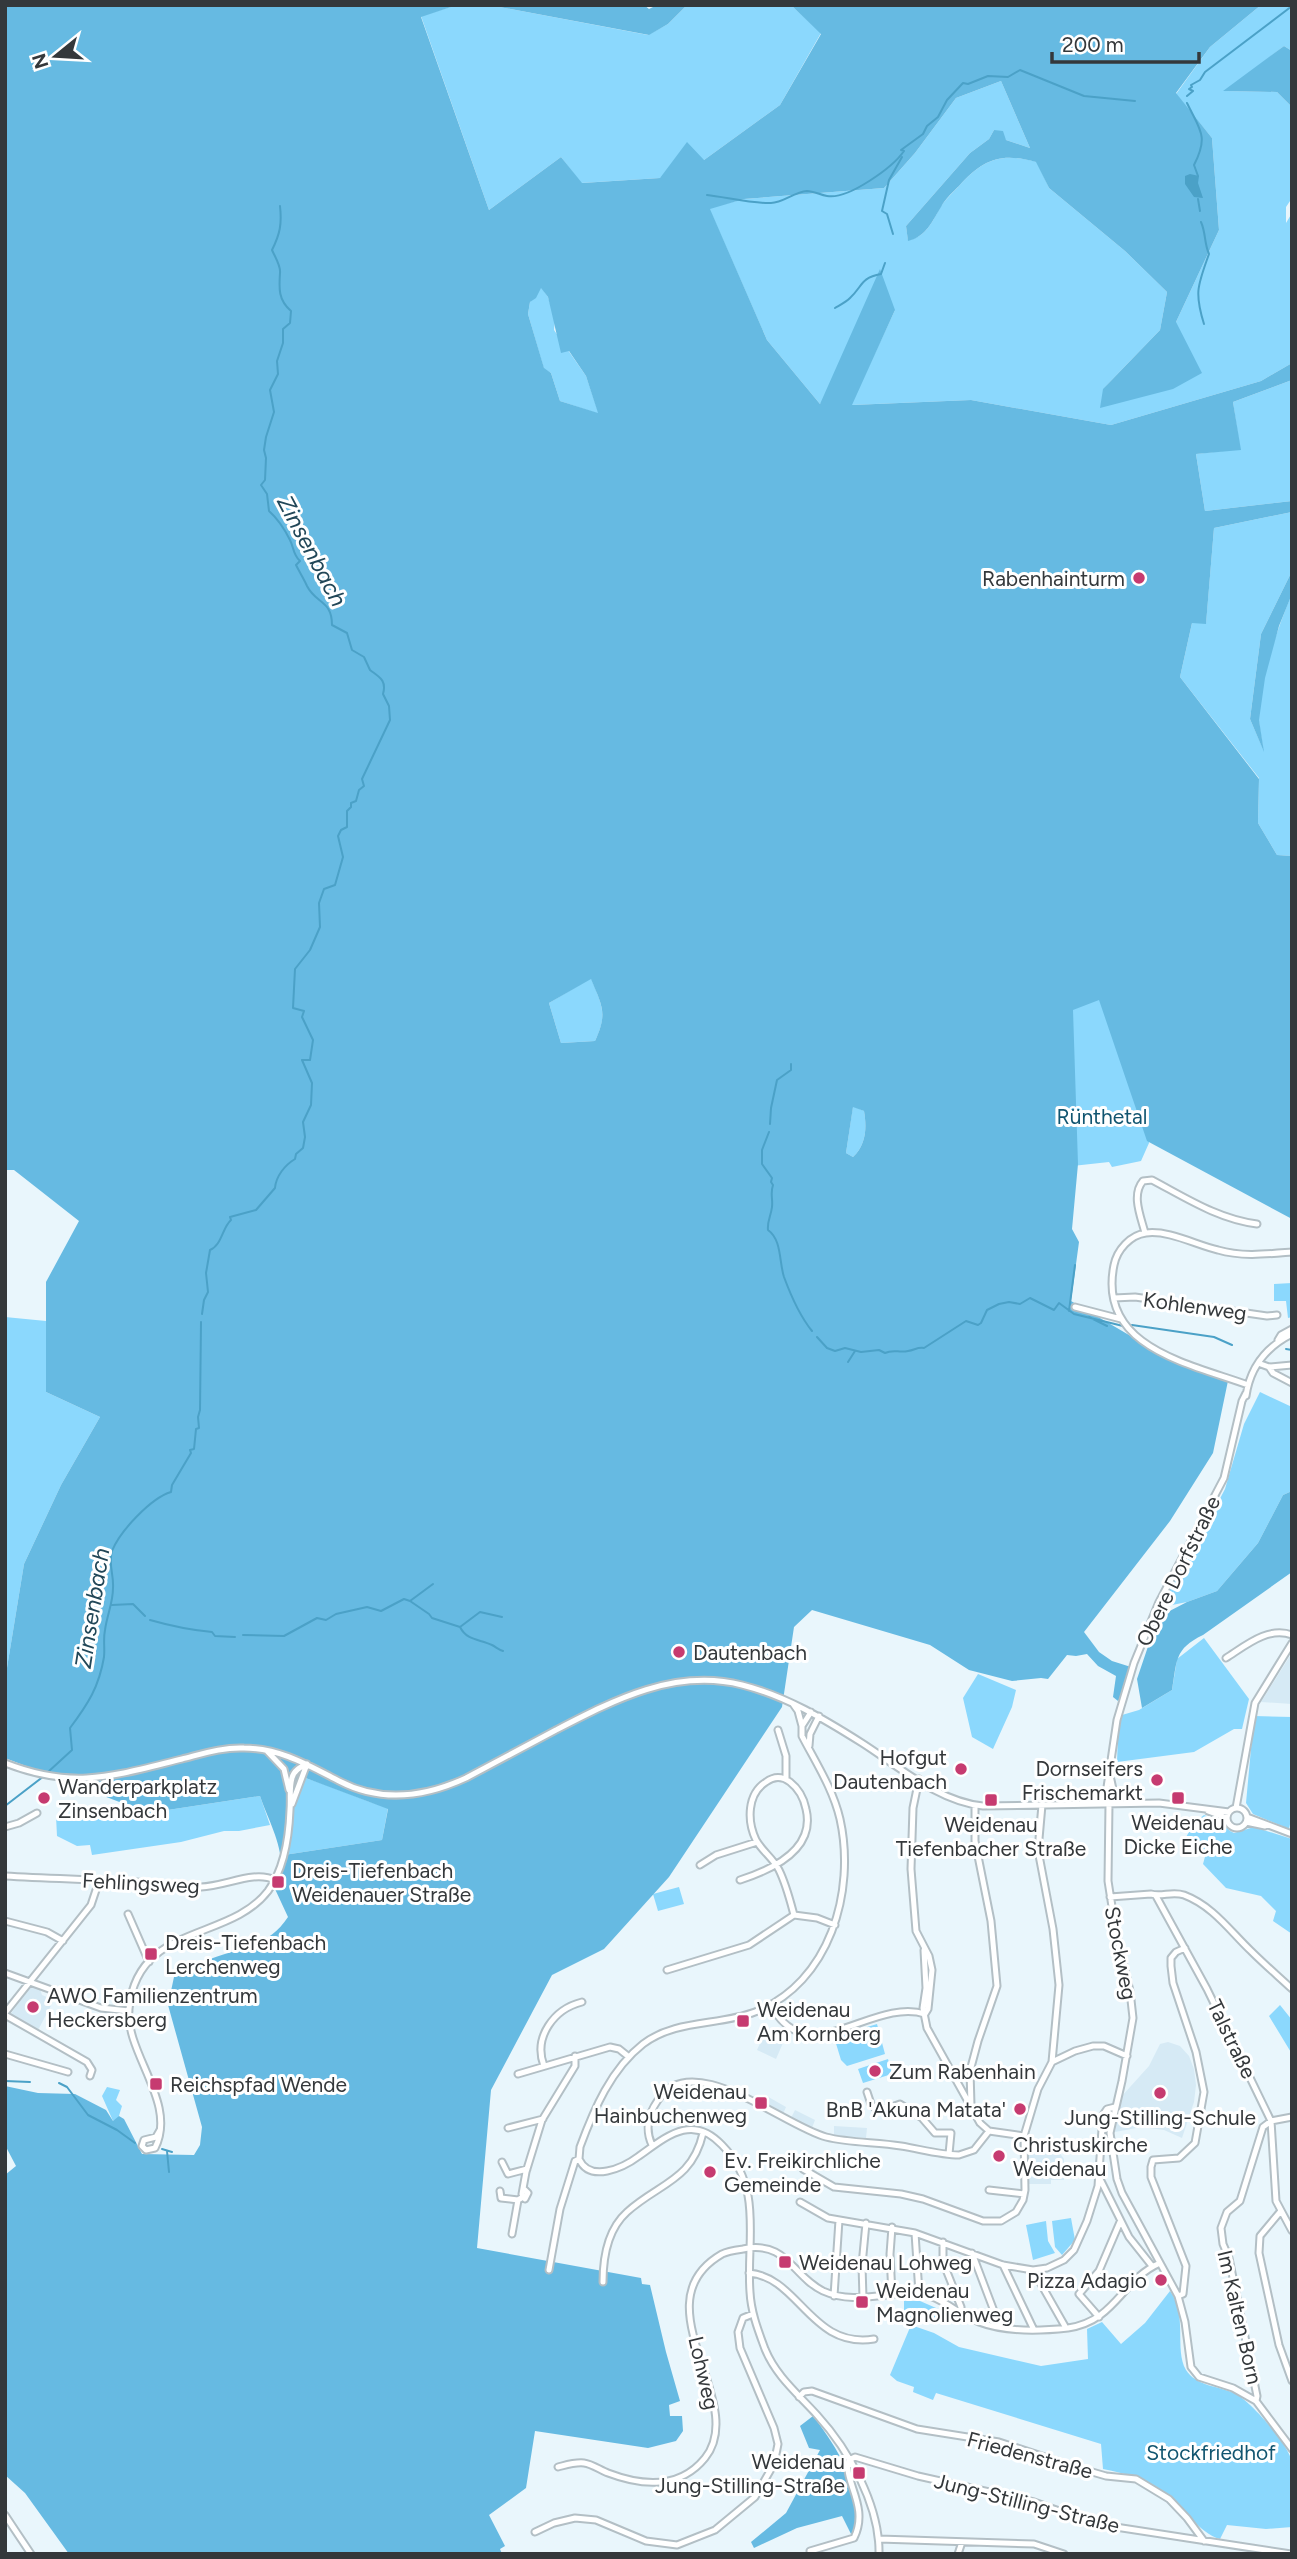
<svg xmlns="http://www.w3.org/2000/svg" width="1297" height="2559" viewBox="0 0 1297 2559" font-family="Figtree,sans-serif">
<rect width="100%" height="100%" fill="#e9f6fc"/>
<path fill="#d6eaf5" d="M1290 1656 1292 1704 1261 1702Z
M34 1987 40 1989 42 1995 54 2000 37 2032 10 2015 29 1988Z
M767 2028 786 2036 776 2059 757 2050Z
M1168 2042 1180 2046 1189 2056 1194 2069 1196 2085 1194 2102 1182 2138 1164 2130 1142 2127 1115 2132 1121 2097 1149 2066 1160 2044Z
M765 2095 786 2107 783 2114 761 2104Z
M795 2110 815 2120 812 2128 791 2118Z
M834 2126 867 2128 866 2138 834 2136Z
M1028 2138 1051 2141 1064 2159V2180H1051V2184H1028Z"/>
<path fill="#8bd8fd" d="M457 5H489L648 35 668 24 687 5H791L821 33 780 105 704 160 660 178 581 183 561 157 489 210 421 16Z
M1261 5H1292V51L1284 46 1225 91 1277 92 1292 107V198L1286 207V223L1292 213V363L1261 381 1111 425 971 400 851 405 895 310 820 404 767 340 709 208 744 199 884 188 915 153 956 98 1001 81 1030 148 1006 140 994 130 989 139 970 153 906 226 908 240C926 238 933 220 941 206 946 199 953 192 959 186 983 159 1001 152 1037 162L1049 188 1125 251 1167 292 1160 330 1103 389 1176 322 1219 230 1212 138 1176 94 1210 47Z
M541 287 548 297 555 319 554 330 586 376 599 414 560 401 551 373 544 369 528 314 530 302Z
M1292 380V442L1290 443 1292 444V501L1205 511 1196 454 1240 449 1233 402Z
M1292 512V571L1261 634 1250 719 1263 749C1262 740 1260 731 1259 722 1258 684 1277 629 1292 594V856L1277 855 1258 823 1259 778 1180 677 1192 623H1206L1214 528Z
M1034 906 1084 948 1149 1136V1143L1141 1161 1112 1167 1109 1162 1054 1168Z
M591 978C602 1006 608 1014 595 1041L561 1043 549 1003Z
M853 1106 864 1111C867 1128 866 1145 853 1157L846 1153Z
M1292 1283V1317L1288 1318 1286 1301H1274V1284Z
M5 1317 46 1321V1392L100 1417 61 1485 24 1564 5 1680Z
M1260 1392 1292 1407V1491L1283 1495 1258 1543 1217 1591 1187 1602 1167 1606 1161 1602 1187 1562 1225 1489 1244 1424Z
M1204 1638 1249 1699 1242 1729H1234L1194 1752 1117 1762 1118 1736 1122 1715 1139 1710 1172 1690 1177 1659Z
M978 1674 1016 1690 1012 1707 993 1749 972 1737 963 1698Z
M1254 1716 1292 1717V1815L1289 1829 1253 1814 1246 1803Z
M302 1777C332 1786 359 1799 388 1808L382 1840 284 1855 291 1807Z
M260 1796 270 1825 239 1831H224L181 1842 92 1855 90 1845 77 1846 57 1836 56 1816 74 1812 97 1818 148 1813Z
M1204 1815 1222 1822 1230 1831 1234 1833 1254 1827 1292 1839V1934L1273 1921 1276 1911 1261 1896 1226 1888 1203 1864 1206 1853 1183 1842 1195 1822Z
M679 1887 684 1904 658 1911 653 1894Z
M1280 2005 1292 2020V2054L1269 2016Z
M877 2024 885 2054 847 2066 841 2060 834 2037Z
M888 2059 892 2074 863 2083 858 2069Z
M107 2087 120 2090 116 2100 122 2106 118 2119 113 2121 102 2096Z
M1071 2218 1075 2240 1062 2255 1055 2247 1052 2221Z
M1046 2221 1048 2241 1055 2253 1033 2260 1026 2225Z
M1170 2291C1188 2315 1174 2349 1186 2370 1196 2386 1218 2386 1234 2393 1250 2400 1289 2445 1292 2462 1294 2483 1292 2506 1292 2527L1266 2529 1227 2525 1220 2539C1199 2533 1183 2507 1165 2493 1147 2478 1126 2474 1103 2469L1101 2444 936 2393 933 2400 913 2392 914 2387 897 2381 890 2375 911 2325 934 2333 959 2347 1041 2366 1088 2359 1087 2329 1102 2322 1121 2344 1145 2323Z
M904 2301H920L943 2311 935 2325 904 2318Z"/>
<path fill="#66bae2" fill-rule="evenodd" d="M5 5H457L421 17 489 210 561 157 582 183 660 178 687 142 704 160 780 105 821 34 791 5H1261L1210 47 1176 93 1212 138 1219 230 1176 322 1202 373 1173 389 1100 408 1103 389 1160 330 1167 292 1125 251 1049 188 1036 162C1001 152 983 159 959 186 953 192 945 199 941 207 933 220 926 237 908 241L906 226 970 153 989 139 994 130 1003 131 1006 140 1030 148 1001 81 956 98 915 153 884 188 744 199 710 209 767 340 820 404 880 269 895 310 852 405 971 400 1111 425 1261 381 1292 363V380L1233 402 1241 450 1196 454 1205 511 1292 501V512L1214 528 1206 624 1192 623 1180 677 1259 779 1258 823 1277 855 1292 856V1219L1147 1141 1099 1000 1073 1010 1078 1164 1072 1229 1079 1242 1071 1301 1146 1345 1229 1376 1213 1453 1170 1521 1084 1632 1099 1652 1112 1661 1131 1667 1125 1690 1118 1701 1113 1697 1116 1676 1098 1666 1087 1654 1076 1656 1067 1655 1048 1679 1041 1678 1012 1681 969 1670 930 1645 812 1610 794 1627 782 1707 669 1877 604 1949 552 1975 491 2090 477 2248 641 2278 642 2284 650 2285 666 2352 680 2401 669 2405 670 2416H682L683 2431 676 2441 648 2448 535 2431 526 2488 489 2515 505 2546 500 2549 502 2554H69L25 2493 5 2475V2175L16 2166 5 2145V2086L38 2093 75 2094 106 2110 113 2121 119 2116 124 2119 142 2154 194 2155 200 2145 202 2127 168 2005 174 1977C184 1972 194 1966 203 1962 237 1947 266 1950 288 1917L275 1889C292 1861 270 1825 260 1796L148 1813 5 1758V1680L24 1564 61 1485 100 1417 46 1392V1282L79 1221 14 1170H5ZM541 288 548 297 561 353 569 351 586 376 598 413 560 401 551 373 544 368 528 314 530 302 536 298ZM591 979C602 1006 608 1013 595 1041L561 1043 549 1003ZM853 1107 864 1111C867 1128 866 1145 853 1157L846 1153ZM303 1777 388 1809 382 1840 284 1855 291 1807Z
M489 5H644L649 9 657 5H687L668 24 649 35Z
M1284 46 1292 51V107L1277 92 1223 91Z
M1292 571V594L1279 626 1265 678 1259 720 1264 752 1250 719 1261 634Z
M1292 1491V1572L1203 1635C1174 1649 1177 1661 1172 1690L1142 1708 1137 1679 1158 1617 1187 1602 1217 1591 1258 1543 1283 1495Z
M813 2416C836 2445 870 2499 852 2536L842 2516 797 2528 754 2548 751 2542 786 2513 820 2450 809 2448 800 2426Z"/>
<path fill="#4ba1c7" d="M1190 174 1199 176 1198 183 1203 198 1194 197 1185 184V176Z"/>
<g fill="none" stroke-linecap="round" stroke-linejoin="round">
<path stroke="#4ba1c7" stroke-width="2" d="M1187 96 1193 91 1189 89 1192 87 1191 85 1200 80 1205 72 1292 6
M1187 103C1200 130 1209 136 1194 165L1198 176
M707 195C725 197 754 204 771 203 783 203 794 192 807 191 814 191 820 195 827 196 848 200 893 167 904 151L901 150 923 134 927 126 938 117 947 100 963 83 968 84 988 76 1008 77 1020 70 1084 96 1135 101
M1198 199 1200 211
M1201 222C1206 233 1204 243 1209 254 1198 285 1194 292 1204 324
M893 234 887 214 882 211 889 180 902 157
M835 308C840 305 846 302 850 298 863 286 860 278 881 274L885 263
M770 1124 771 1108 777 1080 791 1070V1064
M769 1132 762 1150V1164L772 1178 771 1182 773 1185C770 1194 773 1198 772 1207 771 1216 767 1221 768 1230 782 1240 779 1262 784 1277 791 1296 799 1315 812 1331
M1069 1311 1075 1265
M202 1314 204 1300 208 1292 206 1273 210 1250C222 1245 222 1228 231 1220L230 1217 256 1210 275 1188C276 1176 285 1165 295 1159L296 1154 303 1148 305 1137 303 1122 311 1105 312 1083 302 1060H310L313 1040 302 1017 304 1011 293 1008 295 969 310 950 320 927 319 903 324 889 335 885 343 857 338 836 341 830 347 827V811L351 807V803L356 801 359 790 364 786 362 779 390 720 389 706 383 694C387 680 379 677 370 670L364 657 352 650 347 633 332 625C332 600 316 604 307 586 304 579 300 573 296 565L300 561C293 555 294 548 290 540 285 530 278 519 269 511L267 494 261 485 265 480 266 458 264 450 266 437 274 412 270 390 278 374 277 361 283 343V329L290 323 291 311C278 300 279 288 280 273 281 266 275 257 272 250 280 234 282 224 280 206
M1089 1317 1107 1326
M1132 1325 1214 1337 1232 1345
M817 1337 827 1348 835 1351 845 1348 861 1352 879 1350 885 1353C893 1349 899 1353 908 1351 915 1350 917 1347 924 1348L966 1321 978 1325 981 1323 987 1310 999 1304 1009 1302 1020 1304 1030 1298 1054 1310 1059 1303 1074 1314 1123 1326
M1286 1349 1292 1350
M848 1362 855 1351
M410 1601 429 1614 432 1618 460 1627C467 1641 480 1639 492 1645 496 1647 499 1650 503 1651
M112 1605 133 1604 145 1616
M150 1620C171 1626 190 1630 212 1632L215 1636 235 1637
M460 1627 480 1612 502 1617
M243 1635 284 1636 317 1618 326 1620 336 1614 367 1607 381 1611 404 1599 410 1601 433 1584
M48 1772 72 1750 70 1728C88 1704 99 1687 104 1657 105 1648 103 1639 105 1630 107 1615 113 1603 113 1588 114 1575 108 1563 112 1551 120 1531 151 1498 171 1492L172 1485 191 1453 190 1450 194 1449 196 1429 199 1428 198 1417 200 1410 201 1322
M5 1806 44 1776
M5 2081 30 2082
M59 2083 67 2087 88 2115 117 2130 135 2143
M162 2149 172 2152
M167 2151 169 2172"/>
<g stroke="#b3bfc5" stroke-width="9">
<path id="minor" d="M1145 1233C1141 1217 1131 1195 1143 1181L1152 1180C1186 1198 1218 1219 1257 1224
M1114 1298 1135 1297 1267 1316 1277 1315
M1075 1307 1121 1319
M1278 1340 1281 1335 1292 1329
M1258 1363 1269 1367 1292 1365
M1269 1367 1273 1373 1292 1383
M1248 1385C1191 1364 1097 1348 1114 1265 1117 1250 1130 1235 1146 1233 1169 1230 1196 1245 1218 1250 1242 1257 1267 1254 1292 1252
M1246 1393 1242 1401 1224 1478 1159 1602 1134 1663 1117 1720 1106 1794 1109 1804 1108 1881 1116 1932 1130 1991 1133 2018 1122 2081 1110 2133 1117 2179 1122 2193 1178 2296 1185 2322 1191 2367 1199 2377 1233 2388 1256 2401 1292 2449
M1246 1396C1250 1368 1266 1347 1292 1334
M1226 1658C1245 1646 1268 1626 1292 1635
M793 1704 798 1711 802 1726
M778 1730 786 1756V1779
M809 1746 810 1734 819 1716
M267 1751 284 1769 289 1790
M5 1763C74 1790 113 1776 182 1759 202 1754 223 1747 244 1748 280 1748 308 1765 339 1781 381 1803 425 1797 466 1778 496 1762 526 1746 556 1730 614 1700 675 1668 742 1685 786 1696 824 1719 862 1743 898 1766 939 1802 983 1806L1159 1803 1229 1812
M919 1779 913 1808 911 1869 916 1931 929 1956 932 1970 928 2009 925 2014
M292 1804 307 1764
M1109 1804 1114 1794 1111 1780
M1042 1805 1038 1850 1053 1929 1059 1985 1052 2062
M1227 1818a10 10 0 1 1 20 0a10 10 0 1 1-20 0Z
M1236 1808 1255 1703 1292 1643
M1208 1811 1227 1818
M1247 1817 1292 1834
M1246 1822 1265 1826
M5 1827 19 1823 37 1813
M700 1865 716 1855 757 1842
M5 1876C49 1879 93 1879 136 1882 157 1884 180 1888 201 1887 226 1886 254 1870 275 1880
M740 1880C771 1870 816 1850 806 1809 804 1799 799 1789 790 1782 782 1776 774 1776 766 1782 747 1794 747 1821 756 1840 762 1851 773 1858 779 1870 786 1884 790 1900 794 1915
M1156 1896 1207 1989 1271 2121 1276 2201 1292 2231
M1110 1897 1151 1894C1162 1897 1172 1891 1184 1895 1213 1906 1230 1931 1251 1951 1264 1964 1278 1976 1292 1989
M128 1914 149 1962
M5 1921 47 1932 63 1941
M924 1950 926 1988 923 2008 927 2028 980 2123 989 2131 1024 2136
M667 1970 749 1945 794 1915 817 1918 835 1925
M5 1973 101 2008 129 2011
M771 2005C807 2074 872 1997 925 2014
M5 2013 91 1905 99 1881
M5 2015 87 2062 92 2070 90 2076
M5 2054 68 2072
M544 2066C533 2037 554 2009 582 2002
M518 2074 610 2047 619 2049 629 2057
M867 2092 871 2104 876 2109H886L900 2104 922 2118 935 2133H951L949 2154
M971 2105 970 2071 978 2041 997 1986 991 1921 975 1841V1805
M508 2128 543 2119
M160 2130 156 2137 144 2140 142 2146 146 2150 155 2148C178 2103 125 2053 129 2009 137 1923 229 1942 268 1891 284 1869 289 1836 290 1810 291 1799 289 1788 292 1778 294 1770 301 1767 307 1764
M652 2145C645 2130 648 2114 658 2100 692 2047 784 2126 826 2137 850 2143 876 2142 901 2146 920 2149 940 2155 959 2155L974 2150 989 2131
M579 2159C590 2183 623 2168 639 2156 666 2137 692 2113 722 2145 764 2188 746 2241 750 2292 751 2312 758 2330 765 2349 776 2376 798 2394 817 2415 849 2450 880 2506 879 2554
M502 2162 508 2174 527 2169
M803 2169 834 2187 901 2194 923 2199 983 2221H1001L1016 2212 1023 2200 1025 2190 1024 2136 1038 2089 1052 2062 1075 2051 1093 2046H1104L1127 2056
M1099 2177 1129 2237 1152 2266
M525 2190 528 2193 525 2199 522 2194 526 2172 542 2120 575 2066V2056
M989 2190 1024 2194
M500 2191 501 2198 518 2200
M800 2202 828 2218 915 2233 1003 2265 1033 2270 1047 2268 1064 2260 1074 2250 1087 2221 1098 2186 1103 2115 1107 2109 1115 2107
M1280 2212 1260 2236 1259 2253 1279 2345 1292 2381
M915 2233 919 2293
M512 2234 518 2200 523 2197
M943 2242V2262L961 2307V2314
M972 2253 1000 2327
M1003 2265 1034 2330
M549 2270 560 2209 575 2161 579 2159 580 2147C594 2109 611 2069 643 2044 676 2019 718 2026 755 2012 830 1983 856 1891 840 1819 833 1789 816 1763 802 1736V1726L811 1712
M1033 2270 1066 2328
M749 2273C799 2277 811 2349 874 2339
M603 2282C603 2257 607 2230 627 2212 659 2183 692 2181 703 2133
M892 2295 890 2254 892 2227
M834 2296 839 2220
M1178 2296 1183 2294 1186 2266 1151 2177V2167L1153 2160 1179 2158 1195 2143 1204 2092 1196 2052 1173 1983 1171 1966V1958L1176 1952 1185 1948
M863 2298 862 2265 866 2223
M1099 2317 1079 2294 1099 2271 1120 2222
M799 2397 804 2392 812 2391 917 2429 999 2442 1075 2467 1106 2476 1136 2479 1169 2499 1187 2518 1204 2541
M1256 2401 1257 2396 1229 2258 1223 2244 1221 2228 1227 2212 1240 2201 1263 2127 1271 2121 1292 2117
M558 2467C566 2465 575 2462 584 2463 592 2464 600 2470 608 2473 642 2486 680 2489 705 2458 750 2402 637 2303 722 2254 728 2251 736 2250 743 2249 787 2240 792 2276 823 2291 854 2305 884 2292 917 2293 938 2294 959 2315 979 2322 1005 2332 1041 2331 1068 2328 1116 2321 1121 2280 1160 2263
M5 2515 31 2554
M535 2532 554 2523 575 2518 596 2520 646 2541 677 2545 715 2530 755 2497 774 2464 778 2444 774 2428 740 2348 738 2332 743 2318 753 2314
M879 2539 1034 2544 1064 2554
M810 2551 854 2538C870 2506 842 2480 849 2460L855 2457 918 2476 1034 2502 1096 2524 1291 2554
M958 2554 962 2542"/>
</g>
<use href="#minor" stroke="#fff" stroke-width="5"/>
</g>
<g fill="#c63b70" stroke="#fff" stroke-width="2.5">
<circle cx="1139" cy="578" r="7"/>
<circle cx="679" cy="1652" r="7"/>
<circle cx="961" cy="1769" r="7"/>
<circle cx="1157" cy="1780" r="7"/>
<circle cx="44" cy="1798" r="7"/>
<rect x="1171" y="1791" width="14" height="14" rx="3.5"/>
<rect x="984" y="1793" width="14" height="14" rx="3.5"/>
<rect x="271" y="1875" width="14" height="14" rx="3.5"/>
<rect x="144" y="1947" width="14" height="14" rx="3.5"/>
<circle cx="33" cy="2007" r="7"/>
<rect x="736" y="2014" width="14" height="14" rx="3.5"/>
<circle cx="875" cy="2071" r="7"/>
<rect x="149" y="2077" width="14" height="14" rx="3.5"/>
<circle cx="1160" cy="2093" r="7"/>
<rect x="754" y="2096" width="14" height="14" rx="3.5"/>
<circle cx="1020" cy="2109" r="7"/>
<circle cx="999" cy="2156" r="7"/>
<circle cx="710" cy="2172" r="7"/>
<rect x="778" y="2255" width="14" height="14" rx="3.5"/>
<circle cx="1161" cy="2280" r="7"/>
<rect x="855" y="2295" width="14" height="14" rx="3.5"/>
<rect x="852" y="2466" width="14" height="14" rx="3.5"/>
</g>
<g text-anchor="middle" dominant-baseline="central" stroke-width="6" stroke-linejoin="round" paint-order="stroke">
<g font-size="21" fill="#34383b" stroke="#fff" text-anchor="start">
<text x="1125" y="578" text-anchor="end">Rabenhainturm</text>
<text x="693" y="1652">Dautenbach</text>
<text x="947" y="1757" text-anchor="end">Hofgut<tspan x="947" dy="24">Dautenbach</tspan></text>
<text x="1143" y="1768" text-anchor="end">Dornseifers<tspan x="1143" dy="24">Frischemarkt</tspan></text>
<text x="58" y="1786">Wanderparkplatz<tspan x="58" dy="24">Zinsenbach</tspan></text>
<text x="1178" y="1822" text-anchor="middle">Weidenau<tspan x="1178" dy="24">Dicke Eiche</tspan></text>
<text x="991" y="1824" text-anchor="middle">Weidenau<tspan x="991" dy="24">Tiefenbacher Straße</tspan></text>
<text x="292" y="1870">Dreis-Tiefenbach<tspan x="292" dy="24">Weidenauer Straße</tspan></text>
<text x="165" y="1942">Dreis-Tiefenbach<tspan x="165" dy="24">Lerchenweg</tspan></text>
<text x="47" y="1995">AWO Familienzentrum<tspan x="47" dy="24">Heckersberg</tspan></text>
<text x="757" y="2009">Weidenau<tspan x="757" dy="24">Am Kornberg</tspan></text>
<text x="889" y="2071">Zum Rabenhain</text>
<text x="170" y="2084">Reichspfad Wende</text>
<text x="747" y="2091" text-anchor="end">Weidenau<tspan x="747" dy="24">Hainbuchenweg</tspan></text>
<text x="1006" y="2109" text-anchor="end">BnB 'Akuna Matata'</text>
<text x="1160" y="2117" text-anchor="middle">Jung-Stilling-Schule</text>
<text x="1013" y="2144">Christuskirche<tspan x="1013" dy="24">Weidenau</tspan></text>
<text x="724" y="2160">Ev. Freikirchliche<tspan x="724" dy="24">Gemeinde</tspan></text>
<text x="799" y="2262">Weidenau Lohweg</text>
<text x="1147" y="2280" text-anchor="end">Pizza Adagio</text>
<text x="876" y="2290">Weidenau<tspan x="876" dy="24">Magnolienweg</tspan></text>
<text x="845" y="2461" text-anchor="end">Weidenau<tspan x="845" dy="24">Jung-Stilling-Straße</tspan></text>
</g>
<g font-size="21" fill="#115570" stroke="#fff">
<text x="1102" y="1116">Rünthetal</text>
<text x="1211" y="2452">Stockfriedhof</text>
</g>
<g font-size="21" fill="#34383b" stroke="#fff">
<text transform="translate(1195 1306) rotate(8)">Kohlenweg</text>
<text transform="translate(1178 1571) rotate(-64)">Obere Dorfstraße</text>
<text transform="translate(141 1883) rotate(3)">Fehlingsweg</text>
<text transform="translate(1121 1953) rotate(79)">Stockweg</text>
<text transform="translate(1232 2039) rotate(64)">Talstraße</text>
<text transform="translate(1240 2317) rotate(77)">Im Kalten Born</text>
<text transform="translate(704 2373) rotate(77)">Lohweg</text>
<text transform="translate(1030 2455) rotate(15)">Friedenstraße</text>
<text transform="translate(1027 2503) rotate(14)">Jung-Stilling-Straße</text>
</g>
<g font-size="23" font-style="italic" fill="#214758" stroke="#fff">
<text transform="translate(312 551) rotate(62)">Zinsenbach</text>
<text transform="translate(92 1608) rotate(-81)">Zinsenbach</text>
</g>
</g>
<rect width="1297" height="2559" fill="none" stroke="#34383b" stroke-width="14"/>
<g transform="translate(56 56) rotate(252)" stroke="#ffffff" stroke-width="5" paint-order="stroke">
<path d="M0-5L12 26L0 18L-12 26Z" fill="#34383b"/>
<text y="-10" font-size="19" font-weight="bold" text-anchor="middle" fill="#34383b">N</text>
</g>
<path d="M1052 52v10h147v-10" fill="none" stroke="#34383b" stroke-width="3.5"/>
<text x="1062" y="52" font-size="21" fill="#34383b" stroke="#ffffff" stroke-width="5" paint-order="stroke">200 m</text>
</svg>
